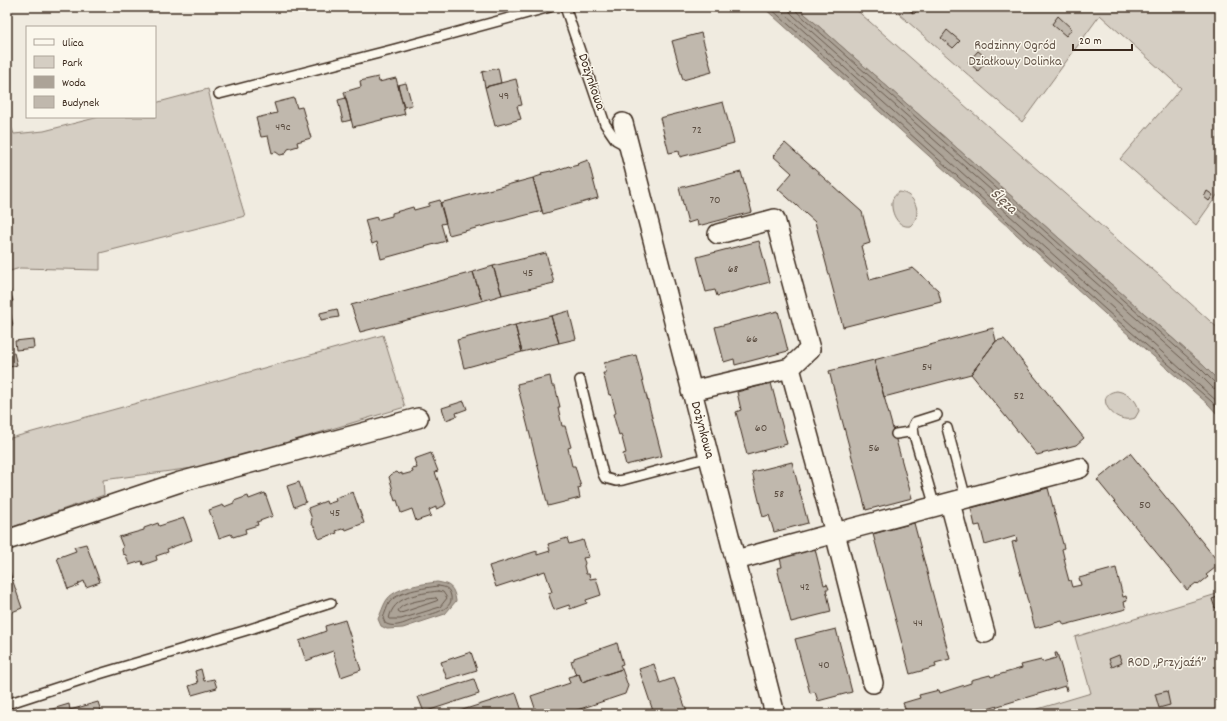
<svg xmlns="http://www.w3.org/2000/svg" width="1227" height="721" viewBox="0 0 1227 721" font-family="Dekko,sans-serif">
<rect width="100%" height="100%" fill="#f0ebe0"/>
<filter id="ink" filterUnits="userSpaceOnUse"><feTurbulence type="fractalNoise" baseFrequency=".025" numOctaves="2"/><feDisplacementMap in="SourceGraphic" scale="8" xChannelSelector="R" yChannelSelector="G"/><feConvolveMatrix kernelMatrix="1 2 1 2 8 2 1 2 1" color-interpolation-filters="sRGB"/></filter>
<g filter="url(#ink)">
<path fill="#d5cec3" stroke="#887c70" d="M797 7H853L1107 231 1159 275 1220 330V382L1204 366Z
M891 7H1220V191L1196 225 1120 159 1181 88 1100 15 1022 122Z
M208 89 211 102 245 216 100 253V270L20 268 7 272V117L14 134 44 131 99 117H155V103Z
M899 192C915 193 924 215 910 226 898 228 891 213 892 203 892 198 895 195 899 192Z
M383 335 405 407 208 466 103 480 104 495 7 529V439Z
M1117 391C1128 393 1137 399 1139 411L1135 418C1114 426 1091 394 1117 391Z
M1220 593V714H1021L1091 693 1075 637Z"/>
<path fill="#aca397" stroke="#7f7367" d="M763 7H797L1204 366 1220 382V417L1208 404 1114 322Z
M437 582C450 584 454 587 456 601L445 614 403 628 387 629 381 626 378 619C381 613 383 606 386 601 394 587 423 584 437 582Z"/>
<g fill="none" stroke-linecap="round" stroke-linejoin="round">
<path stroke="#685a4e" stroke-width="1" d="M769 7 1116 319 1211 401 1220 411
M777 7 1220 404
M790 7V12L794 16 1197 372 1213 388 1220 390
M795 7 797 12 1201 369 1216 384 1220 385
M438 586C444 587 448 587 450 593 457 610 431 614 421 617 410 620 395 630 385 623L383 618C385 613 387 607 389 603 397 591 425 588 438 586Z
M438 591 443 592 447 598 440 607 401 619H389C393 596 418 594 438 591Z
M436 598 438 600 436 601 401 613 398 611C401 602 427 599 436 598Z"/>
</g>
<path fill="#c0b8ad" stroke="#3b2a1e" d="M906 7H920L914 14Z
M1058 16 1072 29 1066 36 1052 24Z
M947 30 960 41 953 48 941 38Z
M701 33 712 72 683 80 672 41Z
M978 51 988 59 978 71 968 62Z
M498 68 501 83 485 87 482 72Z
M378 77 379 82 396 78 405 114 353 127 344 92 361 87 360 81Z
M516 79 522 105 517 106 521 119 495 126 485 87Z
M406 83 412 105 404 107 398 85Z
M294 98 297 108 302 107 311 138 297 142 298 146 288 149 285 154 280 155 276 152 272 153 268 136 261 137 256 118 277 113 274 103Z
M346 98 351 120 343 122 338 100Z
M723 102 734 143 680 157 679 151 669 153 660 118Z
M785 143 862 212 870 243 861 246 870 280 913 268 938 290 941 302 843 327 815 222 778 189 792 173 773 156Z
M588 160 598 198 543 214 533 178 542 175 541 173 551 171V172L569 166 570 167 578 165 577 164Z
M741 172 752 212 698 226 697 220 688 223 679 188Z
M533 178 542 211 449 235 440 203Z
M1207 191 1213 195 1209 201 1204 197Z
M440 200 446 223 441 224 446 241 381 259 377 242 372 244 365 220 377 217V220L392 216V213L413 207 414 210 429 206V203Z
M759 241 770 282 717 296 715 290 706 292 697 257Z
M546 253 554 283 502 295 493 266Z
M493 266 502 295 482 301 473 272Z
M473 272 482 301 360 332 351 305Z
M10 290 13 301 8 302 13 325 7 326V291Z
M337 309 339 317 321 320 320 313Z
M569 311 576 339 559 343 551 316Z
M778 311 788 351 735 365 734 359 724 362 715 327Z
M551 316 559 343 522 352 515 325Z
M515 325 522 352 464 368 457 340Z
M993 328 996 341 971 374 884 397 874 360Z
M33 339 34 348 16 350 15 341Z
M1004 339 1084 438 1076 445 1037 455 971 374 996 341Z
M14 353 17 365 7 368V354Z
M636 355 662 456 626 465 623 454 626 453 621 434 619 435 613 414 616 413 611 394 609 395 603 373H606L604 363Z
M874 360 912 498 866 510 829 371Z
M550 376 552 386H555L560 407H558L562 426H565L571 447 568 448 572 466H575L581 487 578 488 580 498 548 506 517 384Z
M771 383 787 444 747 455 736 412 741 410 737 392Z
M464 401 467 409 456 413 457 416 446 420 442 408Z
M431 453 438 471 435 472 446 504 444 505V506L436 509V507L429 510 431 516 416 521 412 509 401 513 397 500 395 501 392 491 393 490 389 477 392 474 397 472 399 474 402 473V475L413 472 412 469 417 468 414 459Z
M1130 453 1220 564 1206 575 1208 577 1198 585 1196 583 1187 590 1097 480Z
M792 462 808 523 774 532 769 515 763 517 752 472Z
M299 482 306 502 294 507 287 486Z
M1048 488 1064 548 1062 549 1066 566H1065L1069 581 1070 580 1072 587 1081 585 1079 578 1116 568 1123 597 1126 596 1127 601 1124 602 1126 609 1064 625 1062 621 1035 628 1012 542 1017 541 1016 536 985 545 980 525 975 526 971 508Z
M353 492 364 523 346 530 345 528 336 531 337 533 319 539 315 528 311 523 312 519 308 508 326 501 327 504 336 501 335 498Z
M265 493 273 516 257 522 258 525 245 529 246 533 233 537 231 534 219 538 209 510 223 505 224 507 234 503V501L248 496 249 499Z
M184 518 192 540 167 549 168 552 156 556 157 560 143 565 142 561 129 565 126 555 123 554 122 550 123 547 119 537 144 530V528L158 523 159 526Z
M914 523 950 659 935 663 936 667 910 674 873 534Z
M567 538 569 544 583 540 589 557 583 558 585 563 584 566 586 574H589L590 579 596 578 601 595 586 600 587 603 570 609 569 605 554 610 548 593 552 592 545 571 496 587 489 566 537 551V555L550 551 548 544Z
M86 544 100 582 86 587 84 581 78 584 79 585 68 589 57 558 76 551 74 547Z
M815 549 824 585 827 584 829 589H826L831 612 791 622 777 568 782 567 780 558Z
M9 570 22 608 7 614V571Z
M1220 596V606L1215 608 1212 599Z
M345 620 361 670 341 677 333 651 306 661 299 641 326 631 325 626Z
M836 629 852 692 818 701 815 692 810 693 795 639Z
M617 643 623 664 620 665 622 669 582 682 579 674 576 675 571 661 574 660V658Z
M471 652 477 670 447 679 441 662Z
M1055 653H1057L1068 690 1066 691 1065 686 971 714H907L903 703 920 698 919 695 939 690 940 693 971 683V680L990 675 991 677 1022 668 1021 665 1041 660 1042 662 1056 658Z
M1119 655 1122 663 1112 667 1109 659Z
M654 664 660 683 674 678 688 714H654L639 669Z
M201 669 204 681 214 679 217 688 192 695 189 686 198 683 195 671Z
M622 669 628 686 625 694 565 714H537L531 696 570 683 568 677 579 674 582 682Z
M474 679 479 694 424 712 418 697Z
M1167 691 1170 705 1159 708 1155 694Z
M516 693 523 714H450Z
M98 702 102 714H51L49 710 69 704 70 710Z
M887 708 888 714H857L869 710 870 713Z"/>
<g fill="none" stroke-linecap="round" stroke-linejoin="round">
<g stroke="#3b2a1e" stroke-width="12">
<path id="lane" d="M565 7 605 124 616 140 629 147
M219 94 395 49 550 7
M580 380 603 474 605 478 616 481 623 480 710 457
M947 428 966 499
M896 434 909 432 914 435 935 507
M914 435 913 426 915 422 937 415
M7 704 99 674 247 630 331 603"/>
</g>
<g stroke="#3b2a1e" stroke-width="22">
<path id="street" d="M623 123 775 714
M790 368 835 533 873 683
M691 391 790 368 810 349 775 219 718 234
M950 503 985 633
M7 540 180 482 418 418
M736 560 835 533 1080 468"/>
</g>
<use href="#lane" stroke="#fbf7ec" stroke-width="9"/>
<use href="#street" stroke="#fbf7ec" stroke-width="19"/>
</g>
</g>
<g text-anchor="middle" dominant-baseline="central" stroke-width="3" stroke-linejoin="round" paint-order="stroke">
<g font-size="12" fill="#5c4e42">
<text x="504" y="96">49</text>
<text x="283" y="127">49c</text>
<text x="697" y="130">72</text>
<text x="715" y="200">70</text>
<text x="733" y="269">68</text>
<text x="528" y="273">45</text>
<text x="752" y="339">66</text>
<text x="927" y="367">54</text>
<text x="1019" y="396">52</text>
<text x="761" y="428">60</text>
<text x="874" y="448">56</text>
<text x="779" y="494">58</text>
<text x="1145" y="505">50</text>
<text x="335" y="513">45</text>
<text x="805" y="587">42</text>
<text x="918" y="623">44</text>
<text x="824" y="665">40</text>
</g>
<g font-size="14" fill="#625347" stroke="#fbf7ec">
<text x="1015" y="46">Rodzinny Ogród<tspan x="1015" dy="16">Działkowy Dolinka</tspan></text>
<text x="1167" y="663">ROD „Przyjaźń”</text>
</g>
<g font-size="14" fill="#3b2a1e" stroke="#fbf7ec">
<text transform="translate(591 82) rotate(71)">Dożynkowa</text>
<text transform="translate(702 430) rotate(75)">Dożynkowa</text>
</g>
<g font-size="15" font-style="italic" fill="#635448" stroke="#fbf7ec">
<text transform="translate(1003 202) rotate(42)">Ślęza</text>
</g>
</g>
<rect width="1227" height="721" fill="none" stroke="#fbf7ec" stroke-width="24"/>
<rect x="12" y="12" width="1203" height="697" fill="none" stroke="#3b2a1e" stroke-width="1.5" filter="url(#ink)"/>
<rect x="26" y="26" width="130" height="92" fill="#fbf7ec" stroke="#aea59a"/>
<rect x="34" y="39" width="20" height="6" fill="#fbf7ec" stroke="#aea59a"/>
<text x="62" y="46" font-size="12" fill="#3b2a1e">Ulica</text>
<rect x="34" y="56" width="20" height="12" fill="#d5cec3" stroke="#aea59a"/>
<text x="62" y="66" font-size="12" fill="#3b2a1e">Park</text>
<rect x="34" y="76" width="20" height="12" fill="#aca397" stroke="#aea59a"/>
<text x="62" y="86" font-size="12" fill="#3b2a1e">Woda</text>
<rect x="34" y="96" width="20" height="12" fill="#c0b8ad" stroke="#aea59a"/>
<text x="62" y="106" font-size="12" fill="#3b2a1e">Budynek</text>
<path d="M1073 44v6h59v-6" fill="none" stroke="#3b2a1e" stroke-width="2"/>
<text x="1079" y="44" font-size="12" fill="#3b2a1e" stroke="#fbf7ec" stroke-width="3" paint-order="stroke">20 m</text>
</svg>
